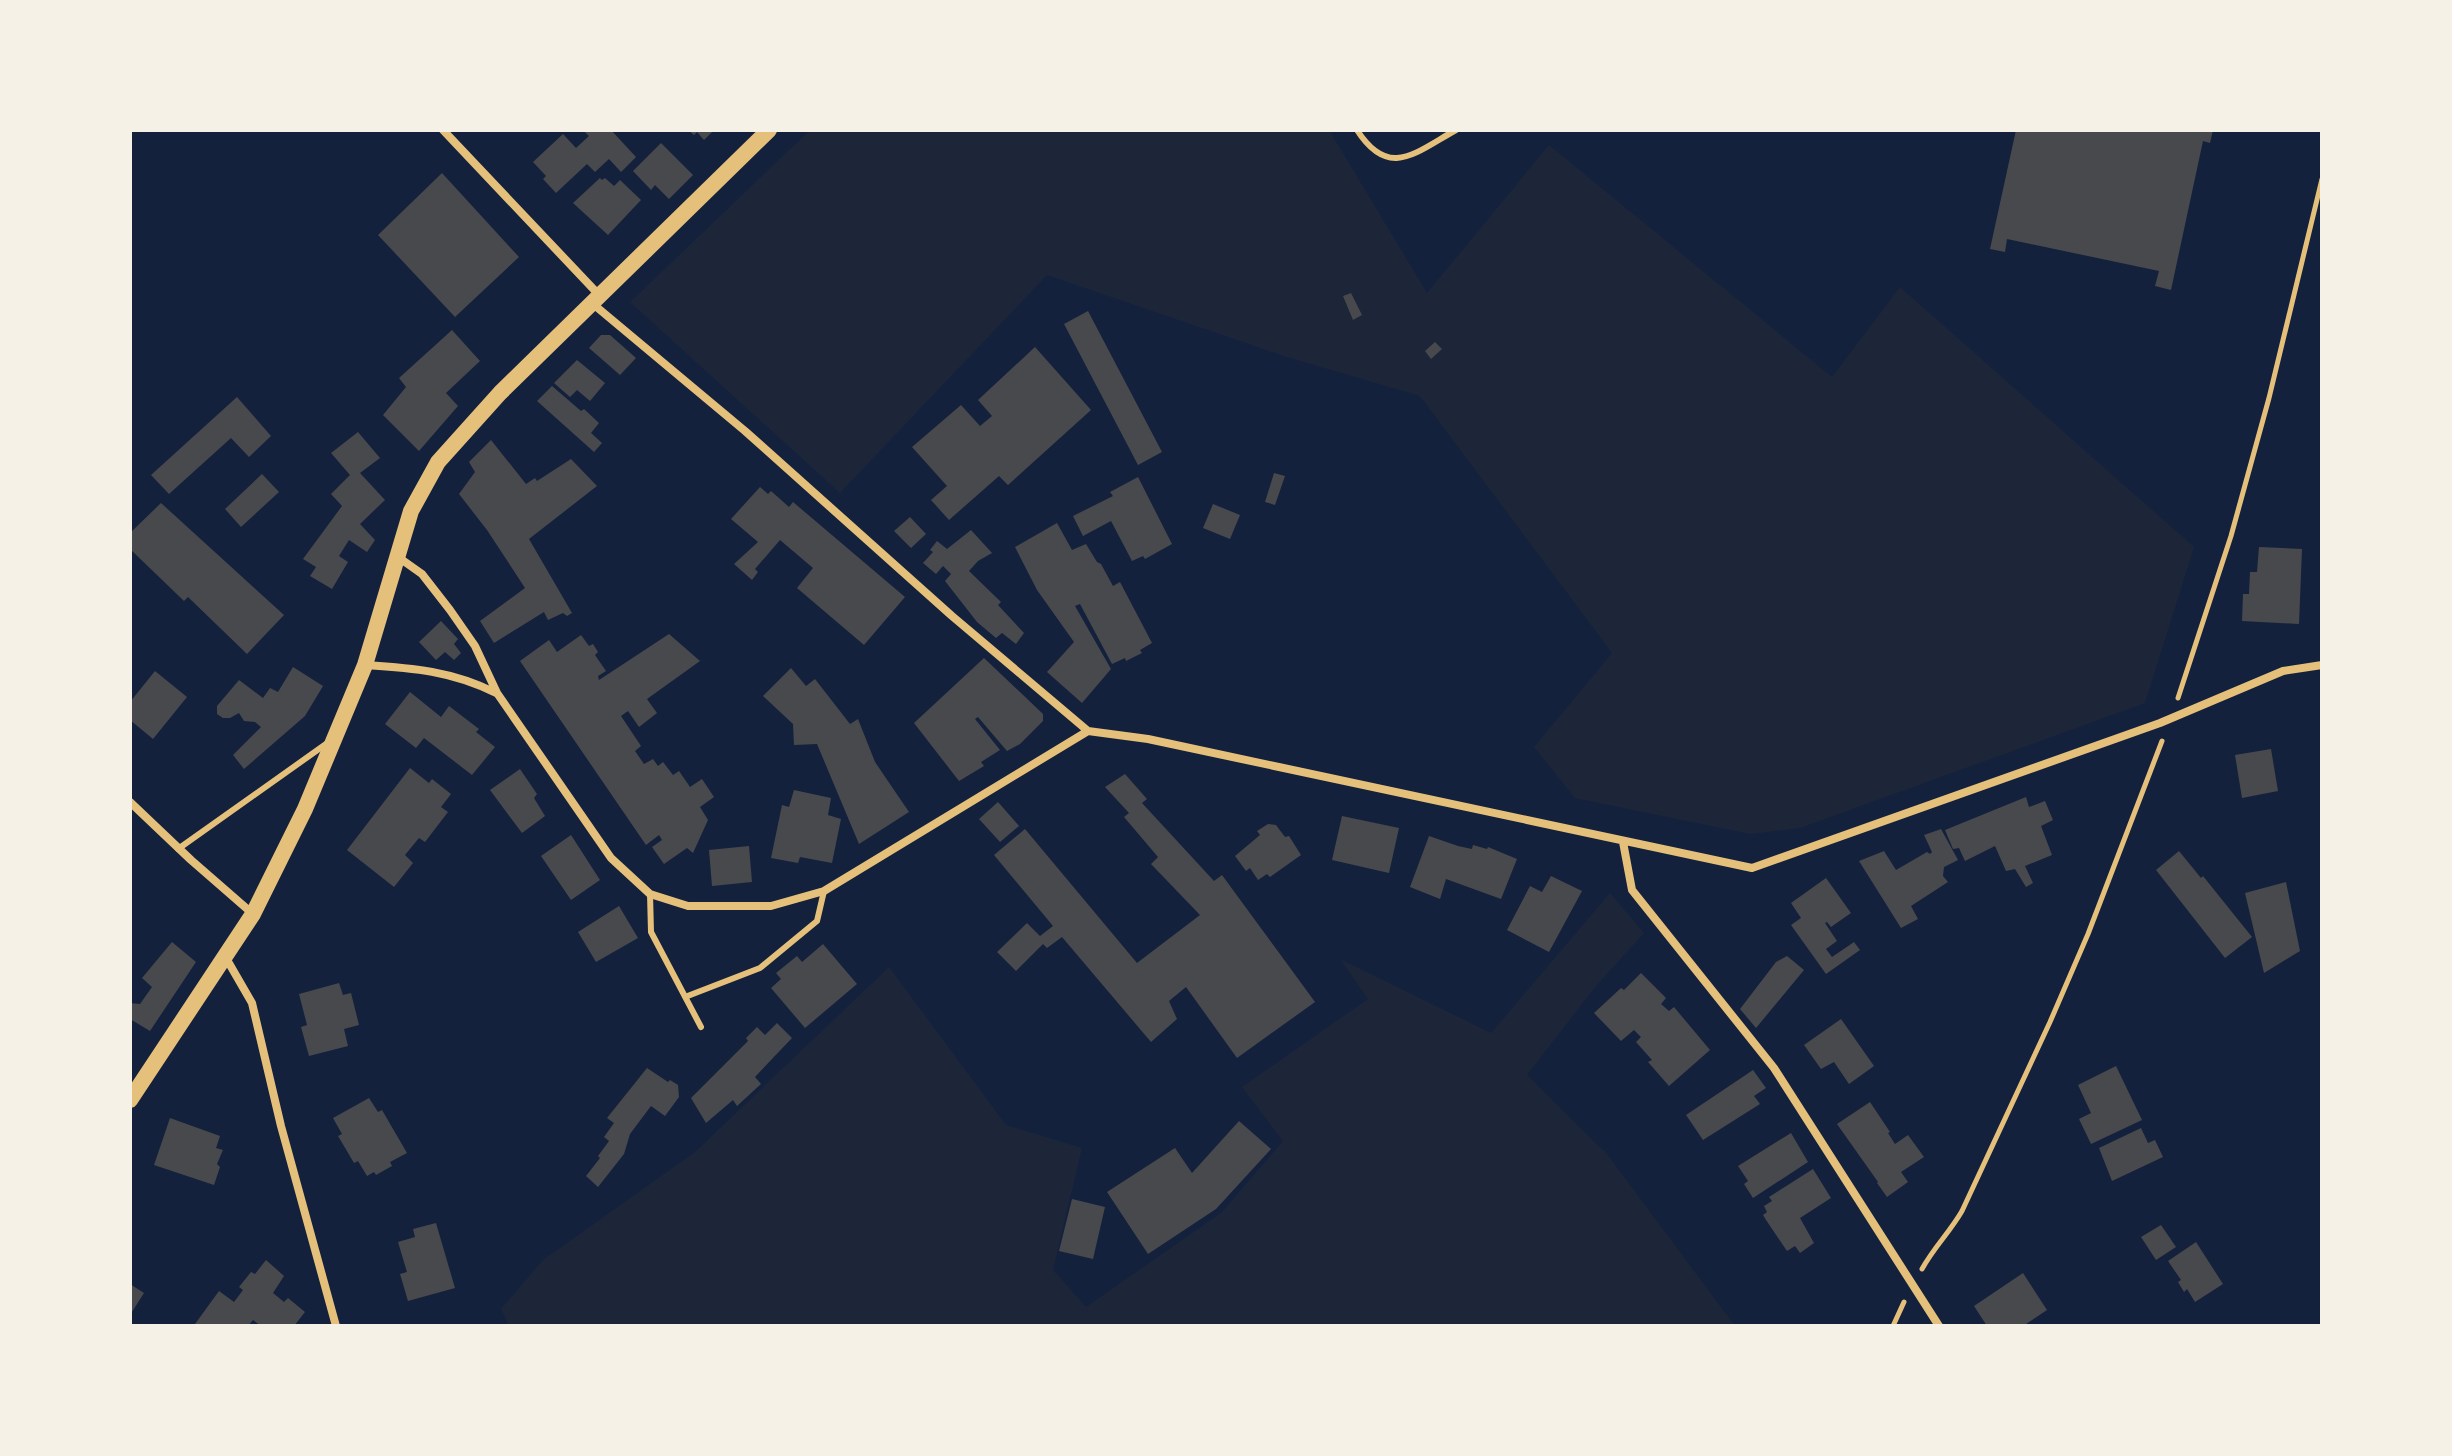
<svg xmlns="http://www.w3.org/2000/svg" width="2452" height="1456" viewBox="0 0 2452 1456" font-family="'Libre Baskerville',serif">
<rect width="100%" height="100%" fill="#14213d"/>
<path fill="#1d2539" d="M810 130H1329L1427 293 1549 145 1832 377 1900 287 2194 547 2145 703 1800 828 1750 834 1575 798 1534 747 1612 653 1420 396 1287 357 1047 275 840 493 630 302Z
M1610 893 1644 933 1596 986 1527 1075 1607 1154 1735 1326H509L501 1309 543 1260 695 1152 889 967 1006 1125 1082 1148 1053 1270 1086 1307 1221 1213 1283 1141 1242 1087 1368 999 1340 959 1491 1033Z"/>
<path fill="#48494c" d="M583 130H611L636 157 621 172 609 159 595 172 587 164 556 193 543 179 546 176 533 162 563 134 576 148 589 136Z
M688 130H714L704 140 697 132 694 135Z
M2016 130H2213L2210 143 2203 141 2171 290 2155 286 2159 271 2007 239 2005 252 1990 249Z
M661 143 693 175 669 199 655 185 651 190 633 171Z
M442 173 519 257 455 317 378 235Z
M600 178 602 180 605 178 614 186 620 180 641 200 608 235 573 203Z
M1351 293 1362 315 1353 320 1343 296Z
M1088 311 1162 452 1138 465 1064 324Z
M452 330 480 361 446 393 458 406 419 451 383 415 406 387 399 378Z
M601 335H610L636 358 620 375 589 348Z
M1435 342 1442 349 1431 359 1425 351Z
M1035 347 1091 410 1008 485 999 476 949 520 931 500 947 486 912 447 961 405 980 426 992 416 978 400Z
M577 360 605 383 590 401 577 390 570 397 554 383Z
M552 386 581 411 584 409 599 423 591 433 602 443 594 452 537 401Z
M237 397 271 436 249 457 231 438 169 494 151 475Z
M358 432 380 458 360 473 385 500 360 524 375 540 367 552 349 540 339 556 348 562 332 589 310 576 316 567 303 559 342 506 331 494 350 475 331 453Z
M491 440 526 484 535 478 537 481 571 459 597 486 529 539 572 613 567 616 563 613 548 620 544 612 494 643 480 621 525 588 487 530 459 494 475 472 469 462Z
M1274 473 1285 476 1275 505 1265 502Z
M262 474 279 492 241 527 225 509Z
M1138 477 1172 544 1145 559 1143 556 1132 561 1111 521 1083 536 1073 516 1113 496 1110 492Z
M760 487 768 494 771 491 789 507 793 502 905 597 864 645 797 588 813 568 780 540 755 569 758 572 752 580 734 564 758 542 731 519Z
M161 503 284 615 247 654 188 597 184 601 130 549V533Z
M1213 504 1240 515 1230 539 1203 528Z
M910 517 926 534 911 548 894 531Z
M1057 523 1072 550 1086 544 1097 562 1101 564 1113 586 1120 582 1152 643 1140 650 1142 653 1126 661 1125 658 1112 664 1080 604 1075 606 1111 669 1082 703 1047 672 1074 642 1037 590 1015 547Z
M971 530 992 553 978 561 969 571 1001 602 998 605 1024 633 1016 644 1002 633 996 638 977 622 945 581 951 574 943 566 936 574 923 563 933 552 930 550 937 541 947 549Z
M2259 547 2302 549 2299 624 2242 621 2243 594H2249L2250 572H2257Z
M441 621 458 639 454 644 461 653 454 660 445 652 436 660 419 642Z
M669 634 700 661 647 699 657 713 639 727 628 711 621 716 641 746 635 751 644 764 653 759 658 766 663 762 673 775 679 771 690 787 702 779 714 797 700 807 708 820 693 853 687 848 664 864 652 847 662 840 659 835 646 845 520 661 549 640 557 652 581 635 589 646 593 644 598 652 595 655 606 671 598 676 599 680Z
M984 658 1043 714V721L1020 744 1007 751 978 717 975 719 1000 750 981 762 984 766 959 781 914 723Z
M293 667 323 686 305 716 244 769 233 755 261 727 255 722 244 721 239 713 230 718H223L217 714V706L239 680 263 698 270 688 278 692Z
M791 668 806 686 815 679 850 724 858 719 875 762 909 812 859 844 817 744 794 745 793 724 763 696Z
M155 671 187 697 153 739 130 720V702Z
M410 692 441 717 449 706 479 729 476 732 495 747 472 775 424 738 416 748 385 724Z
M2271 749 2278 791 2242 798 2235 755Z
M410 768 429 783 432 779 451 794 441 807 448 812 425 842 419 838 405 855 413 863 394 887 347 850Z
M520 769 537 794 534 798 545 816 522 833 490 790Z
M1125 774 1147 799 1142 803 1214 881 1222 875 1315 1002 1237 1058 1186 987 1169 1001 1177 1019 1151 1042 1062 937 1047 948 1043 944 1016 971 997 952 1027 923 1040 936 1053 926 994 855 1025 829 1137 963 1200 915 1151 864 1158 857 1124 817 1129 813 1105 787Z
M794 790 831 798 828 815 841 819 832 863 800 857 798 863 771 858 782 805 789 807Z
M2026 797 2029 807 2045 801 2053 820 2041 826 2052 855 2025 866 2033 883 2026 887 2015 869 2006 871 1995 846 1965 861 1959 848 1953 849 1945 830Z
M998 802 1019 826 1000 842 979 819Z
M1342 816 1399 828 1389 873 1332 860Z
M1268 824 1276 825 1285 837 1289 836 1301 855 1270 877 1267 874 1258 880 1250 868 1246 871 1235 856 1260 835 1257 831Z
M1941 829 1958 860 1944 867 1943 876 1948 882 1911 906 1918 919 1901 928 1859 861 1884 851 1896 870 1927 852 1930 854 1932 852 1924 835Z
M571 835 600 880 571 900 541 856Z
M1429 836 1458 846 1472 849 1473 845 1487 849 1488 847 1517 859 1501 899 1446 879 1440 899 1410 887Z
M749 846 752 882 712 886 709 850Z
M2179 851 2201 878 2203 876 2252 937 2225 958 2156 870Z
M1551 876 1582 891 1549 952 1507 930 1530 886 1542 892Z
M1826 878 1851 913 1831 927 1827 922 1825 923 1837 941 1826 949 1832 957 1854 942 1860 950 1826 974 1791 925 1801 918 1791 903Z
M2286 882 2300 951 2264 973 2245 893Z
M619 906 638 938 596 962 578 932Z
M172 942 196 962 150 1031 130 1019V1003L140 1004 152 987 142 978Z
M823 944 857 984 805 1028 771 988 781 979 776 973 797 956 802 962Z
M1787 956 1804 970 1756 1028 1740 1009 1776 962Z
M1641 973 1666 998 1661 1004 1669 1011 1674 1007 1710 1050 1669 1086 1648 1062 1652 1060 1636 1042 1641 1037 1634 1030 1621 1041 1594 1013 1621 988 1624 990Z
M339 983 343 995 351 993 359 1025 344 1029 348 1046 309 1056 301 1027 307 1025 299 994Z
M1841 1019 1874 1066 1849 1084 1834 1062 1821 1069 1804 1045Z
M777 1023 792 1038 755 1077 761 1084 737 1106 733 1100 706 1123 691 1098 748 1041 746 1038 757 1027 765 1035Z
M2116 1066 2142 1120 2091 1144 2079 1119 2091 1113 2078 1085Z
M647 1068 668 1082 670 1080 678 1085 679 1097 665 1116 651 1106 630 1134 624 1154 598 1187 586 1176 600 1158 598 1156 609 1141 604 1137 614 1123 607 1118Z
M1753 1070 1766 1088 1754 1096 1760 1104 1703 1140 1686 1115Z
M369 1098 378 1112 382 1110 407 1153 390 1162 392 1166 376 1175 374 1172 367 1176 358 1161 354 1163 338 1136 342 1134 333 1118Z
M1870 1102 1890 1132 1888 1133 1895 1144 1908 1135 1924 1157 1901 1172 1908 1182 1887 1197 1877 1183 1878 1182 1837 1124Z
M170 1118 220 1136 216 1148 223 1150 217 1164 220 1167 214 1185 154 1165Z
M1239 1121 1271 1149 1216 1209 1148 1254 1107 1192 1175 1148 1192 1173Z
M2141 1128 2148 1143 2155 1140 2163 1157 2112 1181 2099 1148Z
M1791 1133 1808 1162 1753 1198 1744 1184 1748 1181 1738 1166Z
M1813 1169 1831 1198 1800 1218 1814 1243 1800 1253 1795 1246 1787 1251 1766 1220 1763 1215 1767 1212 1764 1206 1772 1201 1769 1197Z
M1072 1199 1105 1207 1093 1259 1059 1251Z
M436 1223 455 1288 408 1301 400 1274 407 1272 398 1242 415 1237 413 1229Z
M2161 1225 2176 1247 2156 1260 2141 1237Z
M2196 1242 2223 1284 2195 1302 2187 1289 2184 1292 2178 1282 2181 1280 2168 1261Z
M266 1260 284 1276 273 1293 284 1302 288 1298 305 1312 294 1326H261L253 1320 248 1326H198L195 1324 219 1291 234 1302 243 1290 239 1287 251 1272 255 1274Z
M2023 1273 2047 1310 2023 1326H1987L1974 1306Z
M130 1284 144 1293 130 1315Z"/>
<g fill="none" stroke-linecap="round" stroke-linejoin="round">
<path stroke="#e5c07b" stroke-width="5" d="M2178 698 2231 536 2269 398 2322 179
M1922 1269C1934 1247 1950 1232 1962 1211L2050 1022 2088 934 2162 741
M1893 1326 1904 1302"/>
<path stroke="#e5c07b" stroke-width="6" d="M1357 130C1389 180 1416 152 1456 130
M178 849 326 744
M650 894 651 932 701 1027
M685 997 760 968 817 921 824 891"/>
<path stroke="#e5c07b" stroke-width="8" d="M443 130 600 296
M593 304 745 431 952 616 1088 731
M398 557 422 574 450 610 475 646 497 693 611 858 650 894 688 906H771L824 891 1088 731 1148 739 1752 868 2160 723 2283 671 2322 665
M365 665C413 668 452 671 496 693
M130 802 191 860 253 914
M1623 842 1632 890 1774 1068 1939 1326
M226 958 252 1003 281 1126 336 1326"/>
<path stroke="#e5c07b" stroke-width="16" d="M130 1100 253 914 305 809 365 665 411 511 438 462 500 393 769 130"/>
</g>
<rect width="2452" height="1456" fill="none" stroke="#f6f1e7" stroke-width="264"/>
</svg>
